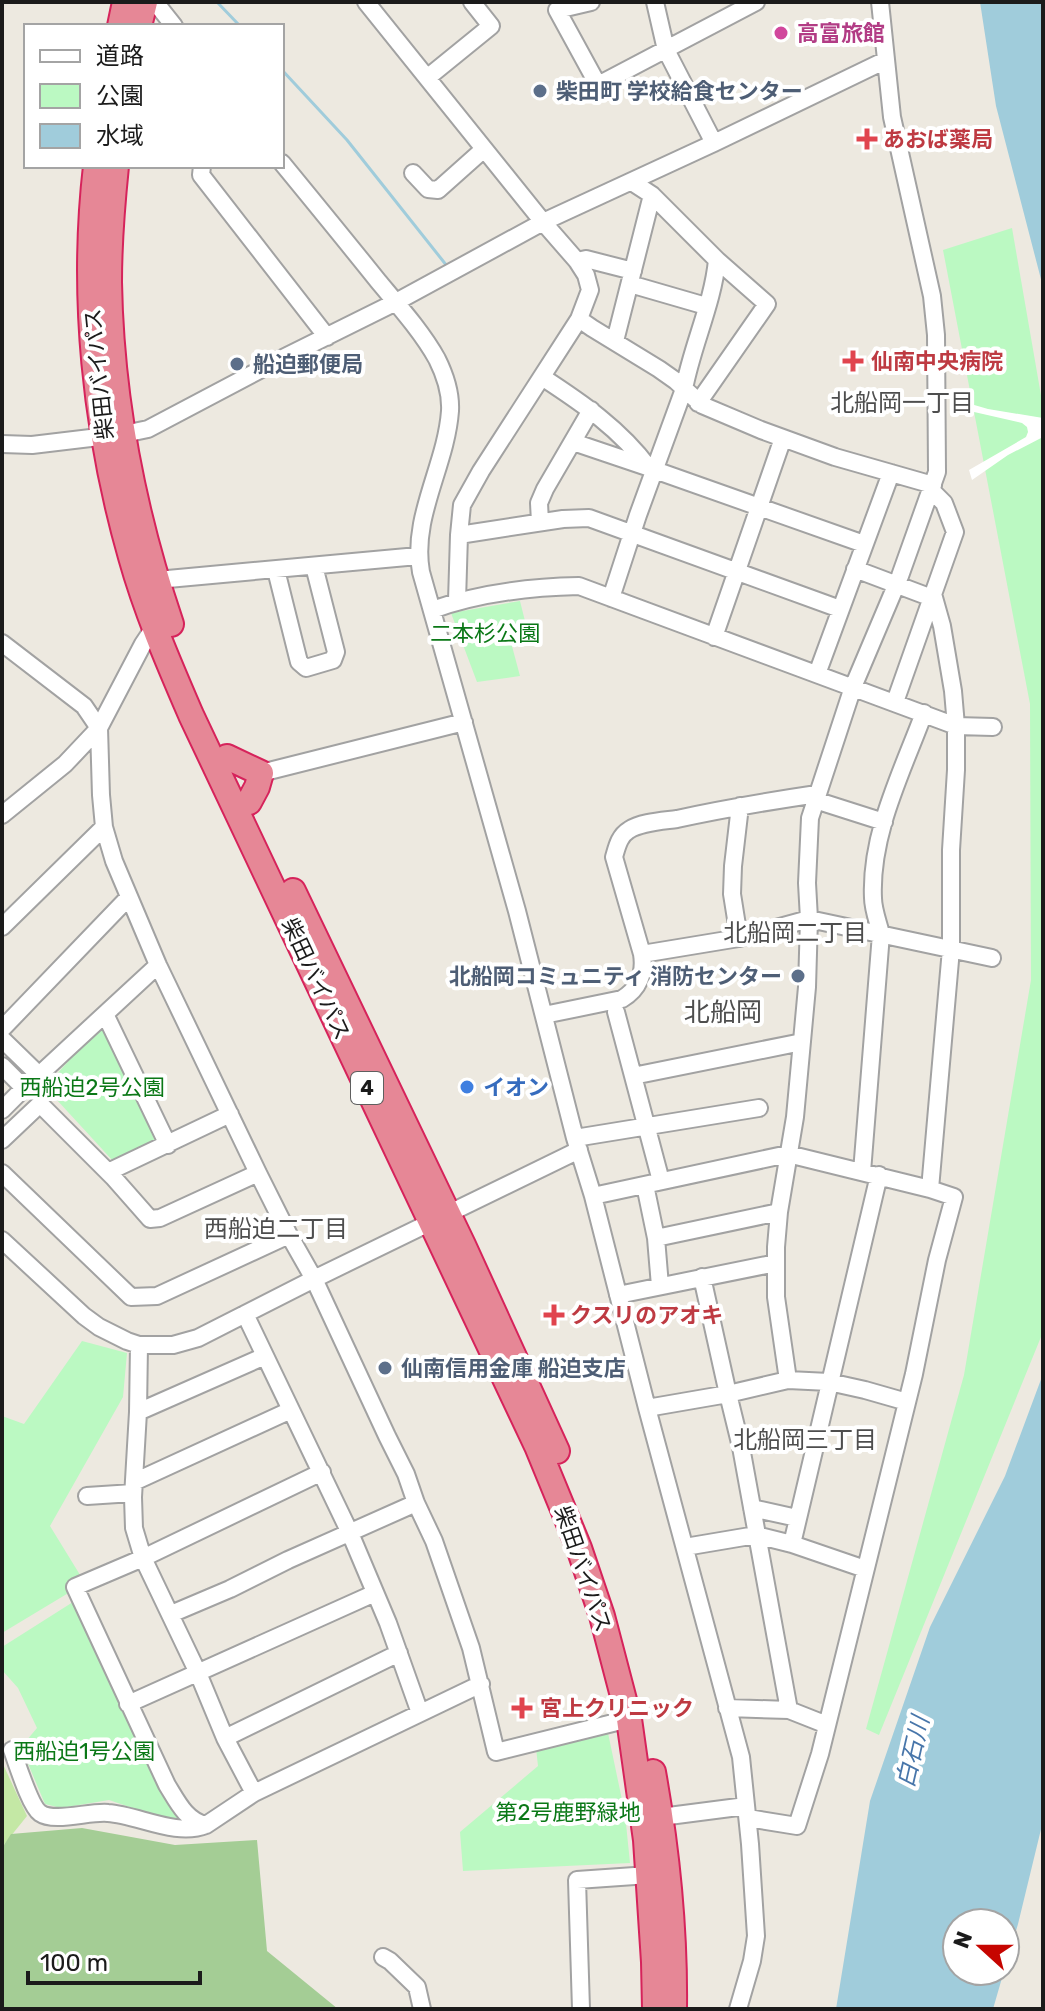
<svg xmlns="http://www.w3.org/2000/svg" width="1045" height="2011" viewBox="0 0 1045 2011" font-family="Rubik,'Noto Sans JP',sans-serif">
<rect width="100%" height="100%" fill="#ede9e0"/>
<path fill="#c4e8a5" d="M2 1762 27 1816 2 1847Z"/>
<path fill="#a4cd95" d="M82 1828 175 1845 257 1840 267 1951 338 2009H2V1848L11 1834Z"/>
<path fill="#bbf9c2" d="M1012 228 1043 407V1332L879 1735 866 1729 964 1375 1031 980 1030 704 943 250Z
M520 601 527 629 509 635 520 676 477 682 451 613Z
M103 1023 155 1141 114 1162 45 1087Z
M82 1341 127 1353 123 1397 50 1526 85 1583 2 1633V1416L24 1424Z
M73 1602 120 1705 182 1822 159 1817 109 1800 61 1808 45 1804 21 1747 37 1728 18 1688 2 1670V1647Z
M608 1733 625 1814 630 1863 463 1871 460 1832 538 1766 536 1748Z"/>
<path fill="#a0ccdb" d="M980 2H1043V287L996 106Z
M1043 1374V1821L1018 1924 1005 1968V1923H957V1971H1004L993 2009H836L870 1801 930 1627 1005 1476Z"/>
<path fill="#fff" d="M957 400 988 409 1043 418V437L1008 455 972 480 969 470 1026 437 1028 432 1027 427 1022 423 961 409 958 411Z"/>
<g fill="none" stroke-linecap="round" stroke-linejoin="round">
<path stroke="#a0ccdb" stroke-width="3" d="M217 2 240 26
M282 70 347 140 447 266"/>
<g stroke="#a2a2a2" stroke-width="20">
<path id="minor" d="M155 2 174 26
M366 2 543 222 577 261 586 275 590 290 579 319 481 471 462 505 459 535 457 601
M591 2 557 10 598 85 756 2
M655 2 666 50 714 143
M427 78 491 26 472 2
M282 163C314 202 346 241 378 281 398 305 422 332 437 359 445 375 451 393 450 411 446 466 411 517 421 572L517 911 575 1138 593 1196 647 1408 741 1757 750 1844 756 1936 752 1961 738 2009
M202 166 201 175 327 337
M413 173 428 189 438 190 484 149
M577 261 586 259 633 271
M630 284 706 306
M579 319 592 328 659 369 676 381 702 405 761 430 835 457 933 485
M615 341 652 195
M542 377C582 403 620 429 649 468L864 544
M698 403 767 304 717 260
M573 442 647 467
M2 444 32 445 124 434 148 429 273 363 396 302 543 222 714 143 886 60
M540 522 539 503 545 489 591 410
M459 535 563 519 589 518 840 609
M855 569 932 598
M276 570 299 662 306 668 333 660 336 652 314 566
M157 580 418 556
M611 598 638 515 684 389C692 346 713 303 717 260L652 195 632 182
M432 610C479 593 529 587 579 586L956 726 993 727
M714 637 783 438
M2 643 84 706 99 728 101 795 104 827 114 861 158 965 258 1173 289 1235 314 1279 387 1436 406 1474 416 1503 434 1541 471 1648 496 1752 629 1719
M817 674 891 473
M895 702 955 532 944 503 931 490
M261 773 464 722
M815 800 884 822
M2 815 65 764 99 728 143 644 155 626
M2 927 104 827
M739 938 732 894 733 866 740 806
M642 954 739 938 809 919 992 958
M616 1012 661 1181
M105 1014 168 1145
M544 1015 622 999C639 989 645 973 642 954L614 857C617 847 619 836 629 830 641 822 662 821 677 819 723 809 770 801 817 794
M2 1029 128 898
M2 1039 39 1075 158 965
M2 1066 24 1088 2 1110
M633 1076 802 1042
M575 1138 759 1108
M2 1140 40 1104 113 1177 150 1219 160 1218 258 1173
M108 1172 230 1114
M862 1172 881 934C878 922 873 909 873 898 870 834 902 772 924 713
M2 1173 131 1297 157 1296 289 1235
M645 1185 656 1238 660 1286
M593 1196 788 1154 930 1189 951 949V850L956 770V726L953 691 942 626 933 594
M656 1238 779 1212
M2 1240 84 1316 99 1327 127 1341 139 1345H173L198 1338 314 1279 579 1150
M702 1277 728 1394 741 1447 789 1710 727 1708
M618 1295 776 1263
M245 1314 350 1533 388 1623 420 1713
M139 1345 138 1412 133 1497 134 1528 143 1558 198 1673 225 1738 254 1793
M788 1380 776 1297V1247L779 1212 795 1117 807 987 809 919 807 883 810 818 853 687 900 576 937 472 936 335 932 296 892 117 880 2
M647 1408 728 1394 788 1380 829 1382 865 1390 907 1402
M138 1412 265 1356
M134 1482 291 1410
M87 1496 133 1493
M752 1508 797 1518
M792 1544 879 1175
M685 1547 756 1535 792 1544 865 1569
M171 1614 230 1589 288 1560 416 1503
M128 1704 375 1593
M789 1710 827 1725
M225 1738 399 1653
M12 1750C17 1763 30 1806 40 1813 54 1823 90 1811 108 1813 138 1815 176 1837 206 1825L254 1793 481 1684
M661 1817 746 1806
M748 1818 797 1826 820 1754 914 1374 937 1260 954 1197 930 1189
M206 1825C186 1821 177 1801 167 1785L75 1587 143 1558 322 1472
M383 1957 390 1961 417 1987 422 2009
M581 2009 577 1880 649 1875"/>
</g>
<g stroke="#d6235b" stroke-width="28">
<path id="highway" d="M120 26 125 2
M139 26 145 2
M96 166C81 296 95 431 131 557 146 611 169 664 191 715L537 1446 579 1548 602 1616 629 1719 646 1840 654 1962 655 2009
M116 166C112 205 109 243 109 282 111 398 134 515 171 624
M227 757 261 773 257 787 249 802
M293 891 463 1245 557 1451
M653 1772C667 1850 675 1930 674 2009"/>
</g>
<use href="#minor" stroke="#fff" stroke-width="16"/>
<use href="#highway" stroke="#e68796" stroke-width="24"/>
</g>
<circle fill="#d1479c" stroke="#fff" stroke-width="3" cx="781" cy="33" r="8"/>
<g fill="#5c6f8a" stroke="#fff" stroke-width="3">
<circle cx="540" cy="91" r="8"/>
<circle cx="237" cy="364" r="8"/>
<circle cx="798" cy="976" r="8"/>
<circle cx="385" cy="1368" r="8"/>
</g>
<g fill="#e0444e" stroke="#fff" stroke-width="3">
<path d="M863 127h8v8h8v8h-8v8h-8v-8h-8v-8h8z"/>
<path d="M849 349h8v8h8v8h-8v8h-8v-8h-8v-8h8z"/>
<path d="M550 1303h8v8h8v8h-8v8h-8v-8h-8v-8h8z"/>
<path d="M518 1696h8v8h8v8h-8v8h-8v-8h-8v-8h8z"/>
</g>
<circle fill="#3f7fe0" stroke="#fff" stroke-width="3" cx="467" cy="1087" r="8"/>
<g text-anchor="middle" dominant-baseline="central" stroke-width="8" stroke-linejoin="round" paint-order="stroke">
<rect fill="#fff" stroke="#5f5f5f" stroke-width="2" x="351" y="1072" width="32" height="32" rx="6"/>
<g font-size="20" font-weight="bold" fill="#1b1b1b">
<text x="367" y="1088">4</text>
</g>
<g font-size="22" font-weight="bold" fill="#b23c85" stroke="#fff" text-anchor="start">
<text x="797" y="33">高富旅館</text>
</g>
<g font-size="22" font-weight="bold" fill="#4e5e75" stroke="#fff" text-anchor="start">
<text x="556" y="91">柴田町 学校給食センター</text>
<text x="253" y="364">船迫郵便局</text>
<text x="782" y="976" text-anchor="end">北船岡コミュニティ 消防センター</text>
<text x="401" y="1368">仙南信用金庫 船迫支店</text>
</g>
<g font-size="22" font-weight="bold" fill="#be3a42" stroke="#fff" text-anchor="start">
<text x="883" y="139">あおば薬局</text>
<text x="871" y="361">仙南中央病院</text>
<text x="570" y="1315">クスリのアオキ</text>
<text x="540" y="1708">宮上クリニック</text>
</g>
<g font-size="22" fill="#1b1b1b" stroke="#fff">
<text transform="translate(99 374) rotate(-96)">柴田バイパス</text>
<text transform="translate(316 979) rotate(65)">柴田バイパス</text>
<text transform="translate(583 1569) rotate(71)">柴田バイパス</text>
</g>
<g font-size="22" fill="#0b7817" stroke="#fff">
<text x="485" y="633">二本杉公園</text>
<text x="92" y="1087">西船迫2号公園</text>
<text x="84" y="1751">西船迫1号公園</text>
<text x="568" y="1812">第2号鹿野緑地</text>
</g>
<g font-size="22" font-weight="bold" fill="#366cbe" stroke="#fff" text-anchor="start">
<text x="483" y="1087">イオン</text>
</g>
<g font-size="24" fill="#4e4e4e" stroke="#fff">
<text x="902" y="403">北船岡一丁目</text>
<text x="795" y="933">北船岡二丁目</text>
<text x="276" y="1229">西船迫二丁目</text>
<text x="805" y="1440">北船岡三丁目</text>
</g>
<g font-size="24" font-style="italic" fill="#4876aa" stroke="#fff">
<text transform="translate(913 1752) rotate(-77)">白石川</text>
</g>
<g font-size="26" fill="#4e4e4e" stroke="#fff">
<text x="723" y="1012">北船岡</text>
</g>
</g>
<rect width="1045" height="2011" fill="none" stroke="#1b1b1b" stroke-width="8"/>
<rect x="24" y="24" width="260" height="144" fill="#ffffff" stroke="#a4a4a4" stroke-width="2"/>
<rect x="40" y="50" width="40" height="12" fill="#ffffff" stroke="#a4a4a4" stroke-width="2"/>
<text x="96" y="64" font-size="24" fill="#1b1b1b">道路</text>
<rect x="40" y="84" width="40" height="24" fill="#bbf9c2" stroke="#a4a4a4" stroke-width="2"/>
<text x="96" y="104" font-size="24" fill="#1b1b1b">公園</text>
<rect x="40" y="124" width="40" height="24" fill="#a0ccdb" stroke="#a4a4a4" stroke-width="2"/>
<text x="96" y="144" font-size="24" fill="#1b1b1b">水域</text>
<g transform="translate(981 1947) rotate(291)"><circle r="38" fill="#ffffff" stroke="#a4a4a4" stroke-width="2"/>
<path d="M0-6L14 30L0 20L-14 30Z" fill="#c60500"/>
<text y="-12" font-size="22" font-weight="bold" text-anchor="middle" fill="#1b1b1b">N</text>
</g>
<path d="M28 1971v12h172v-12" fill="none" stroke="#1b1b1b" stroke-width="4"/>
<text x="40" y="1971" font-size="24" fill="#1b1b1b" stroke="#ffffff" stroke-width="6" paint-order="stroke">100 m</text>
</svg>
